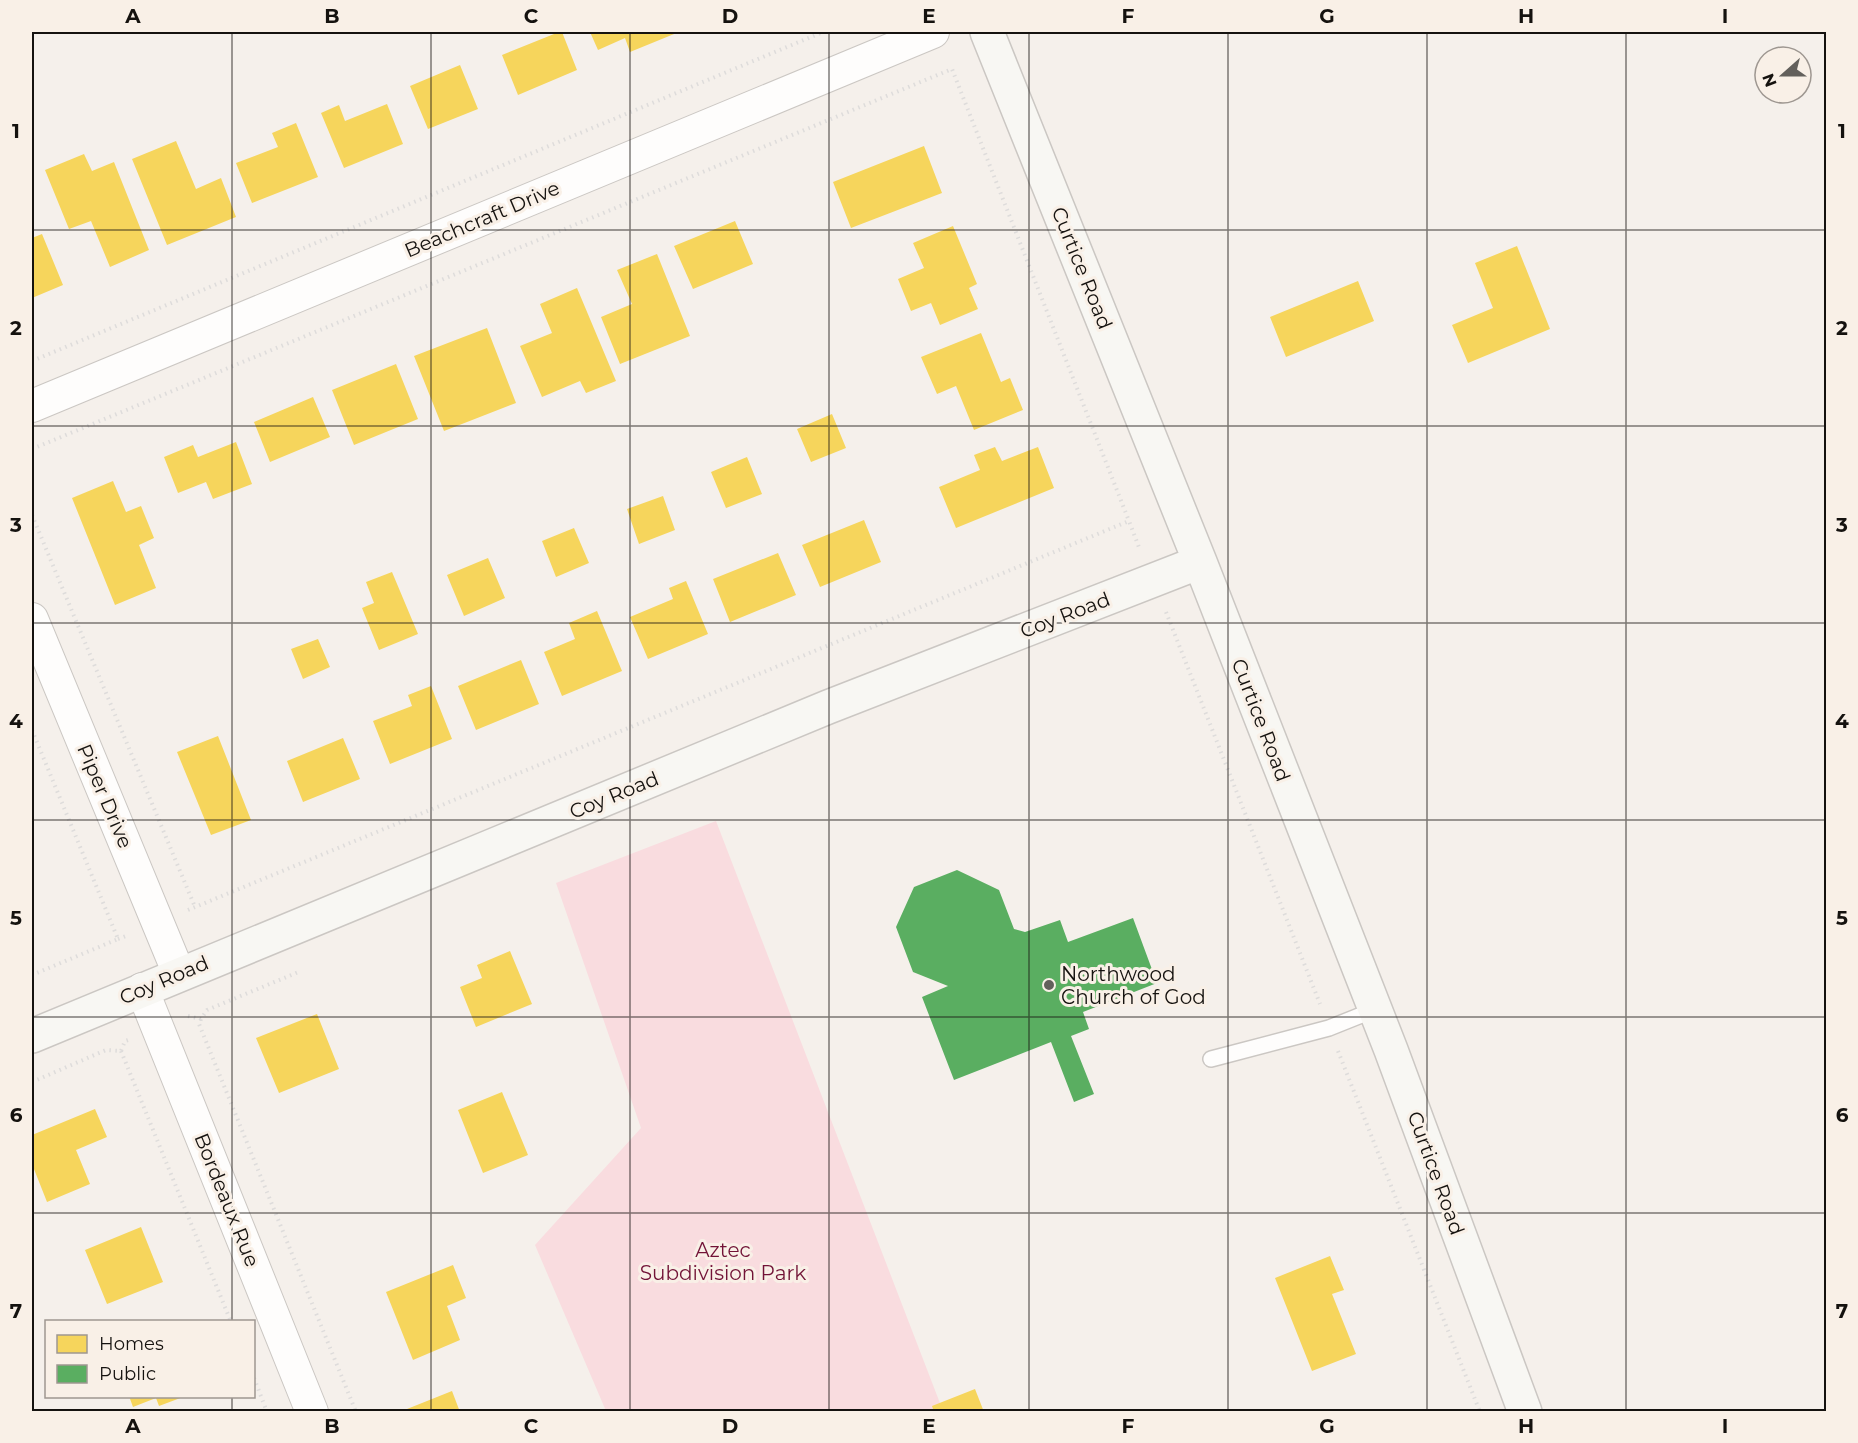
<svg xmlns="http://www.w3.org/2000/svg" width="1858" height="1443" viewBox="0 0 1858 1443" font-family="Montserrat,sans-serif">
<rect width="100%" height="100%" fill="#f5f0eb"/>
<path fill="#f9dcdf" d="M716 821 943 1411H606L535 1245 641 1128 556 883Z"/>
<path fill="#f6d55c" d="M559 32H562L577 70 518 95 502 55Z
M590 32H679L630 52 625 38 598 50Z
M460 65 478 109 428 129 410 86Z
M387 104 403 144 344 168 321 113 339 105 345 121Z
M296 123 318 177 252 203 236 163 278 147 272 133Z
M176 141 196 189 221 178 236 217 167 245 132 159Z
M924 146 942 193 851 228 833 182Z
M84 154 92 171 114 162 149 250 110 267 91 221 69 229 45 170Z
M735 221 753 264 693 289 674 246Z
M953 226 977 284 969 288 978 309 940 325 931 303 911 311 898 279 924 268 913 243Z
M42 234 63 285 32 298V238Z
M1517 246 1550 329 1468 363 1452 325 1493 308 1475 263Z
M657 254 690 336 620 364 601 317 632 304 617 270Z
M1358 281 1374 321 1286 357 1270 317Z
M577 288 616 381 586 393 580 381 542 397 520 346 552 333 540 304Z
M487 328 516 403 444 431 414 356Z
M981 333 1001 382 1010 378 1023 410 974 430 956 386 937 394 921 357Z
M396 364 418 419 354 445 332 390Z
M313 397 330 437 270 462 254 422Z
M832 414 846 448 811 462 797 429Z
M236 442 252 484 213 499 206 482 178 493 164 457 193 445 198 457Z
M995 447 1002 461 1038 447 1054 488 956 528 939 487 980 470 974 455Z
M747 457 762 494 726 508 711 472Z
M113 481 126 512 141 506 154 538 139 545 156 588 115 605 72 498Z
M663 496 675 530 639 544 627 509Z
M864 520 881 562 820 587 802 545Z
M574 528 589 563 556 577 542 541Z
M778 553 796 595 730 622 713 579Z
M488 558 505 598 464 616 447 575Z
M392 572 418 634 379 650 362 608 374 603 366 582Z
M686 581 708 634 648 659 630 617 673 599 669 588Z
M597 611 622 671 562 696 544 652 575 639 569 623Z
M318 639 330 667 303 679 291 649Z
M521 660 539 704 476 730 458 686Z
M431 686 452 739 390 764 373 721 412 706 408 695Z
M218 736 251 820 211 835 177 752Z
M343 738 360 779 303 802 287 761Z
M510 951 532 1004 476 1027 460 987 482 978 477 965Z
M317 1014 339 1069 279 1093 256 1038Z
M502 1092 528 1155 483 1173 458 1110Z
M95 1109 107 1137 76 1150 90 1184 47 1202 32 1164V1135Z
M141 1227 163 1282 107 1304 85 1250Z
M1330 1256 1344 1290 1332 1294 1356 1354 1312 1371 1275 1278Z
M453 1265 466 1298 447 1306 460 1340 413 1360 386 1292Z
M975 1389 984 1412H934L932 1406Z
M452 1391 460 1412H402V1411Z
M129 1396H183V1397L159 1406 156 1398 133 1407Z"/>
<path fill="#5aae61" d="M957 870 999 890 1014 929 1025 932 1060 920 1068 942 1133 918 1157 983 1083 1012 1089 1029 1071 1036 1094 1094 1074 1102 1051 1042 954 1080 922 997 948 986 913 972 896 927 914 887Z"/>
<g fill="none" stroke-linecap="round" stroke-linejoin="round">
<g stroke="#cbc7c3" stroke-width="18">
<path id="lane" d="M1211 1059 1329 1028 1374 1010"/>
</g>
<g stroke="#cbc7c3" stroke-width="34">
<path id="street" d="M32 406 933 32
M32 619 179 974
M142 989 312 1412"/>
</g>
<g stroke="#cbc7c3" stroke-width="36">
<path id="secondary" d="M987 32 1200 562 1391 1050 1525 1412
M32 1036 828 707 1200 562"/>
</g>
<path stroke="#dedcdb" stroke-width="4" stroke-dasharray="1.5 4.5" stroke-linecap="butt" d="M32 361 823 32
M32 449 952 69 1129 521
M32 515 195 907
M1166 612 1320 1004
M32 730 118 939 32 975
M188 910 1129 521 1140 550
M118 939 129 935
M188 1016 201 1019 207 1010 301 971
M201 1019 199 1024 356 1412
M121 1051 231 1322
M1338 1051 1480 1412
M32 1082 106 1050 121 1051 125 1041 128 1040
M254 1378 267 1412"/>
<use href="#lane" stroke="#fefdfc" stroke-width="15"/>
<use href="#street" stroke="#fefdfc" stroke-width="32"/>
<use href="#secondary" stroke="#f8f7f3" stroke-width="33"/>
</g>
<path fill="none" stroke="#15120f" stroke-width="1.5" stroke-opacity="0.55" d="M232 32V1322M431 32V1412M630 32V1412M829 32V1412M1029 32V1412M1228 32V1412M1427 32V1412M1626 32V1412M32 230H1826M32 426H1826M32 623H1826M32 820H1826M32 1017H1826M32 1213H1826M232 1396V1412"/>
<circle fill="#63605c" stroke="#f9f0e7" stroke-width="2" cx="1049" cy="985" r="6"/>
<g text-anchor="middle" dominant-baseline="central" stroke-width="6" stroke-linejoin="round" paint-order="stroke">
<g font-size="20" fill="#15120f" stroke="#f9f0e7">
<text transform="translate(482 219) rotate(-23)">Beachcraft Drive</text>
<text transform="translate(1082 268) rotate(68)">Curtice Road</text>
<text transform="translate(1065 615) rotate(-21)">Coy Road</text>
<text transform="translate(1261 720) rotate(69)">Curtice Road</text>
<text transform="translate(614 795) rotate(-22)">Coy Road</text>
<text transform="translate(105 796) rotate(67)">Piper Drive</text>
<text transform="translate(164 980) rotate(-23)">Coy Road</text>
<text transform="translate(1436 1173) rotate(70)">Curtice Road</text>
<text transform="translate(227 1200) rotate(68)">Bordeaux Rue</text>
</g>
<g font-size="20" fill="#15120f" stroke="#f9f0e7" text-anchor="start">
<text x="1061" y="974">Northwood<tspan x="1061" dy="23">Church of God</tspan></text>
</g>
<g font-size="20" fill="#721337" stroke="#f9f0e7">
<text x="723" y="1250">Aztec<tspan x="723" dy="23">Subdivision Park</tspan></text>
</g>
</g>
<rect width="1858" height="1443" fill="none" stroke="#f9f0e7" stroke-width="66"/>
<rect x="45" y="1320" width="210" height="78" fill="#f9f0e7" stroke="#9e9791" stroke-width="1.5"/>
<rect x="57" y="1335" width="30" height="18" fill="#f6d55c" stroke="#9e9791" stroke-width="1.5"/>
<text x="99" y="1350" font-size="18" fill="#15120f">Homes</text>
<rect x="57" y="1365" width="30" height="18" fill="#5aae61" stroke="#9e9791" stroke-width="1.5"/>
<text x="99" y="1380" font-size="18" fill="#15120f">Public</text>
<g transform="translate(1783 75) rotate(249)"><circle r="28" fill="#f9f0e7" stroke="#9e9791" stroke-width="1.5"/>
<path d="M0-4.5L10 22L0 15L-10 22Z" fill="#63605c"/>
<text y="-9" font-size="16" font-weight="bold" text-anchor="middle" fill="#15120f">N</text>
</g>
<rect x="33" y="33" width="1792" height="1377" fill="none" stroke="#15120f" stroke-width="2"/>
<g font-size="20" text-anchor="middle" font-weight="bold" fill="#15120f">
<text x="133" y="23">A</text>
<text x="332" y="23">B</text>
<text x="531" y="23">C</text>
<text x="730" y="23">D</text>
<text x="929" y="23">E</text>
<text x="1128" y="23">F</text>
<text x="1327" y="23">G</text>
<text x="1526" y="23">H</text>
<text x="1725" y="23">I</text>
<text x="16" y="138">1</text>
<text x="1842" y="138">1</text>
<text x="16" y="335">2</text>
<text x="1842" y="335">2</text>
<text x="16" y="532">3</text>
<text x="1842" y="532">3</text>
<text x="16" y="728">4</text>
<text x="1842" y="728">4</text>
<text x="16" y="925">5</text>
<text x="1842" y="925">5</text>
<text x="16" y="1122">6</text>
<text x="1842" y="1122">6</text>
<text x="16" y="1318">7</text>
<text x="1842" y="1318">7</text>
<text x="133" y="1433">A</text>
<text x="332" y="1433">B</text>
<text x="531" y="1433">C</text>
<text x="730" y="1433">D</text>
<text x="929" y="1433">E</text>
<text x="1128" y="1433">F</text>
<text x="1327" y="1433">G</text>
<text x="1526" y="1433">H</text>
<text x="1725" y="1433">I</text>
</g>
</svg>
